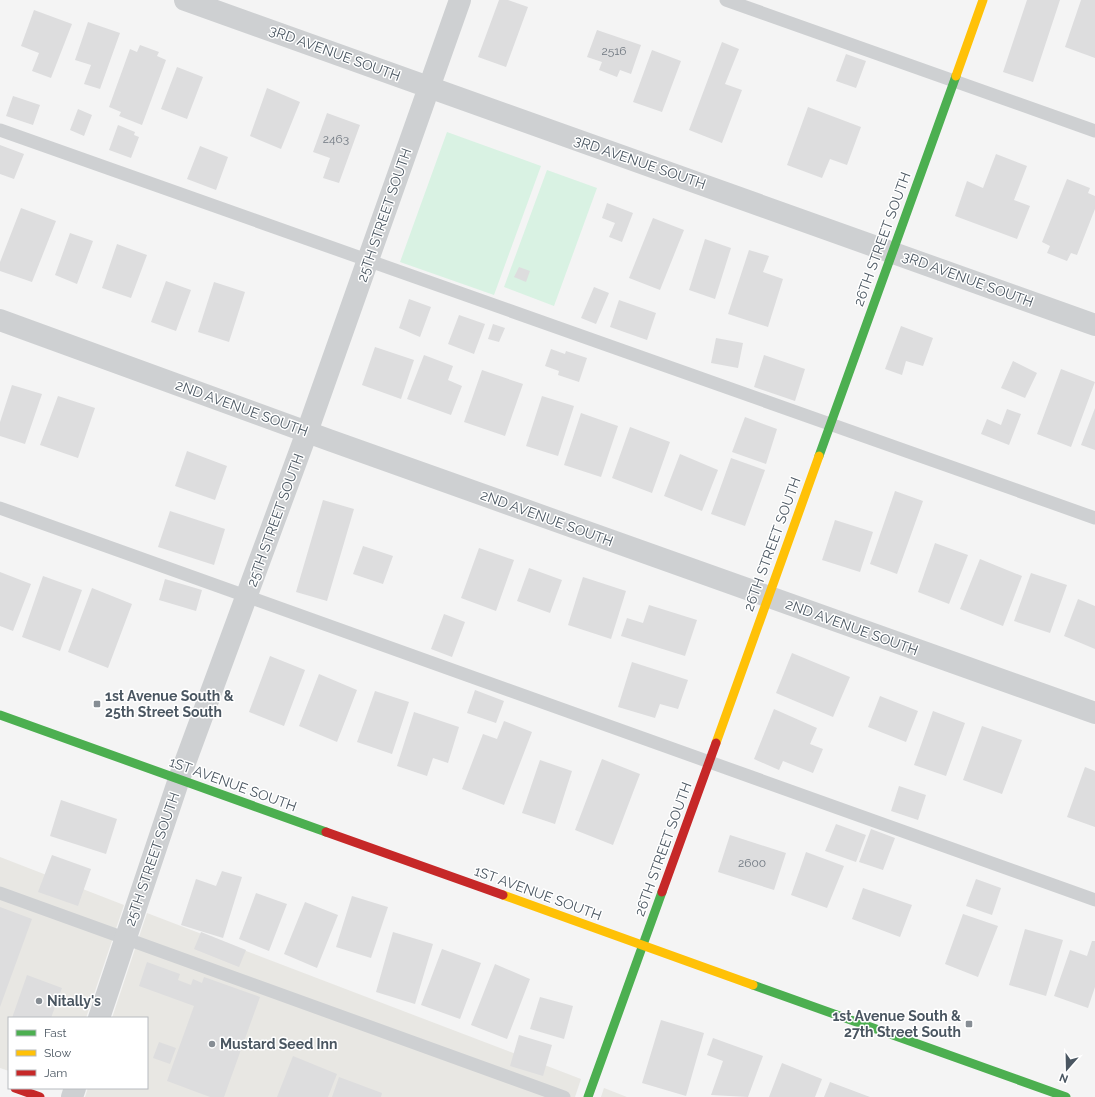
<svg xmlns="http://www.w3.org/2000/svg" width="1095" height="1097" viewBox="0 0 1095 1097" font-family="Raleway,sans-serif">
<rect width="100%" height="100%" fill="#f4f4f4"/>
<path fill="#e8e7e3" d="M0 857 124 905 86 1018H9V1071L0 1068Z
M147 913 581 1079 575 1097H85L88 1088H147V1018H112Z
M604 1088 627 1097H601Z"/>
<path fill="#d9f2e3" d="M447 132 541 166 494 295 400 262Z
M547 170 597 188 554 306 504 287Z"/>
<path fill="#ddddde" d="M499 0H508L528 7 506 67 478 57Z
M1027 0H1060L1033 82 1003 72Z
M1081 0H1095V58L1065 47Z
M34 10 72 24 51 78 32 71 39 53 21 46Z
M88 22 120 33 100 89 84 84 91 65 75 60Z
M597 30 641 45 631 74 620 70 617 77 599 70 602 62 587 57Z
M722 42 739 49 725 84 742 90 722 143 689 130Z
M140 45 159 52 157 56 166 60 142 125 119 116 121 112 109 107 130 49 137 52Z
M652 50 681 61 662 112 633 102Z
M846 54 866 61 856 88 836 81Z
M177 67 203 77 187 119 161 109Z
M267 88 300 102 281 149 250 136Z
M13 96 40 105 33 125 6 116Z
M808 107 861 127 847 165 830 159 822 178 787 165Z
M78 109 92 115 84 136 70 130Z
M327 113 360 125 339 183 323 178 330 158 313 152Z
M118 125 135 132 134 135 139 137 131 158 109 150Z
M0 145 24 154 14 179 0 174Z
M200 146 228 157 216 190 187 179Z
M996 154 1027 166 1014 200 1030 206 1017 239 955 216 967 181 983 188Z
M1067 179 1090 188 1088 193 1095 196V209L1077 255 1071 253 1067 261 1047 253 1050 246 1042 242Z
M607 203 633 213 622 242 609 237 615 223 602 218Z
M21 208 56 221 32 282 0 271V262Z
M653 218 684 230 660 290 629 278Z
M70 233 93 241 77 284 55 275Z
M705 239 731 248 715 299 689 290Z
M117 244 147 255 131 298 102 288Z
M749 250 769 256 763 272 783 279 768 327 728 314Z
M519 267 530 271 526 282 514 277Z
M166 281 191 290 176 331 151 322Z
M214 282 245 292 229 342 198 332Z
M594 287 609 293 596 324 581 318Z
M409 299 431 307 420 337 399 328Z
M619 300 656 313 647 340 610 327Z
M459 315 485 324 474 354 448 344Z
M493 324 505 328 499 342 488 339Z
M901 326 933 338 923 366 906 361 902 375 885 369Z
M716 338 743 343 738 368 711 363Z
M375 347 414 360 401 399 362 385Z
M551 349 565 354 566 351 587 358 579 382 558 375 559 371 545 366Z
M424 355 453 366 448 380 462 386 451 415 407 399Z
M764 355 805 369 795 401 754 387Z
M1013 361 1037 373 1025 398 1001 388Z
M1061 369 1095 382 1071 447 1037 434Z
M482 370 523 384 505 436 464 422Z
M12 385 42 394 25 444 0 436V422Z
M58 396 95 408 78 458 40 445Z
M542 396 574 406 558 456 526 446Z
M1095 408V450L1081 445Z
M1007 409 1021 414 1009 445 981 434 987 419 1001 425Z
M581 413 618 426 601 477 564 465Z
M745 417 777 429 766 464 732 452Z
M630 427 670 442 652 493 612 478Z
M187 451 227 466 215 500 175 486Z
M680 454 718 470 702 511 664 496Z
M731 458 765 470 745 526 711 514Z
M895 491 923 501 897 574 870 564Z
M323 500 354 509 327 601 296 592Z
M170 511 225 529 214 565 158 547Z
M835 520 873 532 860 572 822 560Z
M935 543 968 555 949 604 918 592Z
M363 546 393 556 383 584 353 574Z
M479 548 514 560 496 611 461 598Z
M980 559 1022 576 1003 626 960 609Z
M529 568 562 580 550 613 517 601Z
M0 572 31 584 13 631 0 626Z
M1031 573 1067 585 1050 633 1014 621Z
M43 576 82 590 60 651 22 637Z
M583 577 626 591 611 639 568 625Z
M165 579 202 590 196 611 159 600Z
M92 588 132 604 108 668 68 652Z
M1078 599 1095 606V649L1064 636Z
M649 605 697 620 685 656 621 636 627 618 643 623Z
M444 614 465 622 452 657 431 649Z
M792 653 850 677 833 717 776 693Z
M270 656 305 670 284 726 249 712Z
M632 662 688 680 678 709 660 704 655 718 618 707Z
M319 674 357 690 337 742 299 726Z
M475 690 504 701 496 723 467 713Z
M375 691 409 702 392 754 357 742Z
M880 696 918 711 906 742 868 727Z
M774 709 817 728 810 744 823 749 813 773 783 761 779 770 754 759Z
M933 711 965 723 946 776 914 765Z
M414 712 459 727 448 763 433 758 427 776 397 766Z
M504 721 532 732 504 805 462 789 483 734 497 739Z
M982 726 1022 740 1002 794 963 780Z
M602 759 640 774 613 845 575 830Z
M540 760 572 771 555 824 522 813Z
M1085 767 1095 771V827L1067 817Z
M899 786 926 795 918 820 891 811Z
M61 800 117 819 106 854 50 836Z
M836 824 866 835 856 862 825 851Z
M871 829 895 838 883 870 859 862Z
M730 835 786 853 774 890 718 872Z
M806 852 844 866 827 908 791 895Z
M52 855 91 869 78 906 38 892Z
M222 871 242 877 223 938 181 925 196 879 216 886Z
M976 879 1001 888 992 915 966 906Z
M863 888 912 905 900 937 852 919Z
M256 893 287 904 269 951 239 939Z
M352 896 388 907 371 958 336 947Z
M305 902 338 915 317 968 284 954Z
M0 907 32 919 0 1007Z
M963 914 998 926 978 977 945 964Z
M1025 929 1063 940 1046 996 1009 985Z
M201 932 246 950 239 967 194 949Z
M393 932 433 944 415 1004 376 992Z
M1092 941H1095V987L1088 1008 1054 996 1070 950 1087 956Z
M442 949 481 963 460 1019 421 1005Z
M147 962 180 974 178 980 191 985 193 979 202 983 204 977 260 997 224 1097H210L167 1081 194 1006 139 986Z
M495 964 530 979 507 1039 471 1025Z
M27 975 62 988 51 1018H12Z
M540 997 573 1006 564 1039 530 1029Z
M661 1020 704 1033 686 1096 642 1083Z
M519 1035 552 1045 543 1076 510 1066Z
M713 1038 763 1056 748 1097 711 1095 723 1061 707 1055Z
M159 1042 176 1048 170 1064 153 1058Z
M293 1056 337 1074 328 1097H277Z
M782 1063 822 1079 815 1097H769Z
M339 1077 382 1093 381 1097H332Z
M830 1082 870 1097H824Z"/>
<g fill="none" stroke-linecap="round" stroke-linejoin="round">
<path stroke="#ced0d2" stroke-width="13" d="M726 0 1095 131
M0 130 1095 518
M0 508 1095 900
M0 893 564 1097"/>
<path stroke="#ced0d2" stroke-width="22" d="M185 0 1095 325
M0 320 329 440 1095 713
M99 1018 179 779 307 432 460 0
M72 1097 75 1088"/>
<path stroke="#4caf50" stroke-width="9" d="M819 456 956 76
M0 715 326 832
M753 985 1066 1097
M588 1097 662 892"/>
<path stroke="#ffc107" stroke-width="9" d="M956 76 983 0
M716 743 819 456
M503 895 753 985"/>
<path stroke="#c62828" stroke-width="9" d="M326 832 503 895
M662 892 716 743
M15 1088 40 1097"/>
</g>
<g fill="#868d94" stroke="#fff" stroke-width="1.5">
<rect x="93" y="700" width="8" height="8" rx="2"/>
<circle cx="39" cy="1001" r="4"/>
<rect x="965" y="1020" width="8" height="8" rx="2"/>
<circle cx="212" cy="1044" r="4"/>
</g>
<g text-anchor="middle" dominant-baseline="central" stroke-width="3" stroke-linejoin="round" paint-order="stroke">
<g font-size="12" fill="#707881">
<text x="614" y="51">2516</text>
<text x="336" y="139">2463</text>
<text x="752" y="863">2600</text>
</g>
<g font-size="14" fill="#4a5661" stroke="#fff">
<text transform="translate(335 53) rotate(20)">3RD AVENUE SOUTH</text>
<text transform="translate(640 162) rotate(19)">3RD AVENUE SOUTH</text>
<text transform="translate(384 215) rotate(-71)">25TH STREET SOUTH</text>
<text transform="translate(882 239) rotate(-70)">26TH STREET SOUTH</text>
<text transform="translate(968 279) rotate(20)">3RD AVENUE SOUTH</text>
<text transform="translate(242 408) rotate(20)">2ND AVENUE SOUTH</text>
<text transform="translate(547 518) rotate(20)">2ND AVENUE SOUTH</text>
<text transform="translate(275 520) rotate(-70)">25TH STREET SOUTH</text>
<text transform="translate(772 544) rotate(-70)">26TH STREET SOUTH</text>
<text transform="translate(852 627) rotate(20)">2ND AVENUE SOUTH</text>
<text transform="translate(233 784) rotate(20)">1ST AVENUE SOUTH</text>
<text transform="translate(663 849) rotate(-70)">26TH STREET SOUTH</text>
<text transform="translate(152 859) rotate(-71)">25TH STREET SOUTH</text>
<text transform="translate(538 893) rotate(20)">1ST AVENUE SOUTH</text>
</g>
<g font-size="14" font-weight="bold" fill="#4a5661" stroke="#fff" text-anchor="start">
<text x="105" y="696">1st Avenue South &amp;<tspan x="105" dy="16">25th Street South</tspan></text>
<text x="47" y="1001">Nitally's</text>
<text x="961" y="1016" text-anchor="end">1st Avenue South &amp;<tspan x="961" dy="16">27th Street South</tspan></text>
<text x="220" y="1044">Mustard Seed Inn</text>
</g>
</g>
<rect x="8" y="1017" width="140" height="72" fill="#ffffff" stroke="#b7bbc0"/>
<rect x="16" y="1030" width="20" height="6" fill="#4caf50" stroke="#b7bbc0"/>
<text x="44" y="1037" font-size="12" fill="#4a5661">Fast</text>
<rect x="16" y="1050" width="20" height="6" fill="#ffc107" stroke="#b7bbc0"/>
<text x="44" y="1057" font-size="12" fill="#4a5661">Slow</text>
<rect x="16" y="1070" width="20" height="6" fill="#c62828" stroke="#b7bbc0"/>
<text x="44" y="1077" font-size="12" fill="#4a5661">Jam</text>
<g transform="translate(1067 1069) rotate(200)" stroke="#ffffff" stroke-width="3" paint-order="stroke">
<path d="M0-3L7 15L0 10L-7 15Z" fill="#4a5661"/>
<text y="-6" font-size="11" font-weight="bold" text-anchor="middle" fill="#4a5661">N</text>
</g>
</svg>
